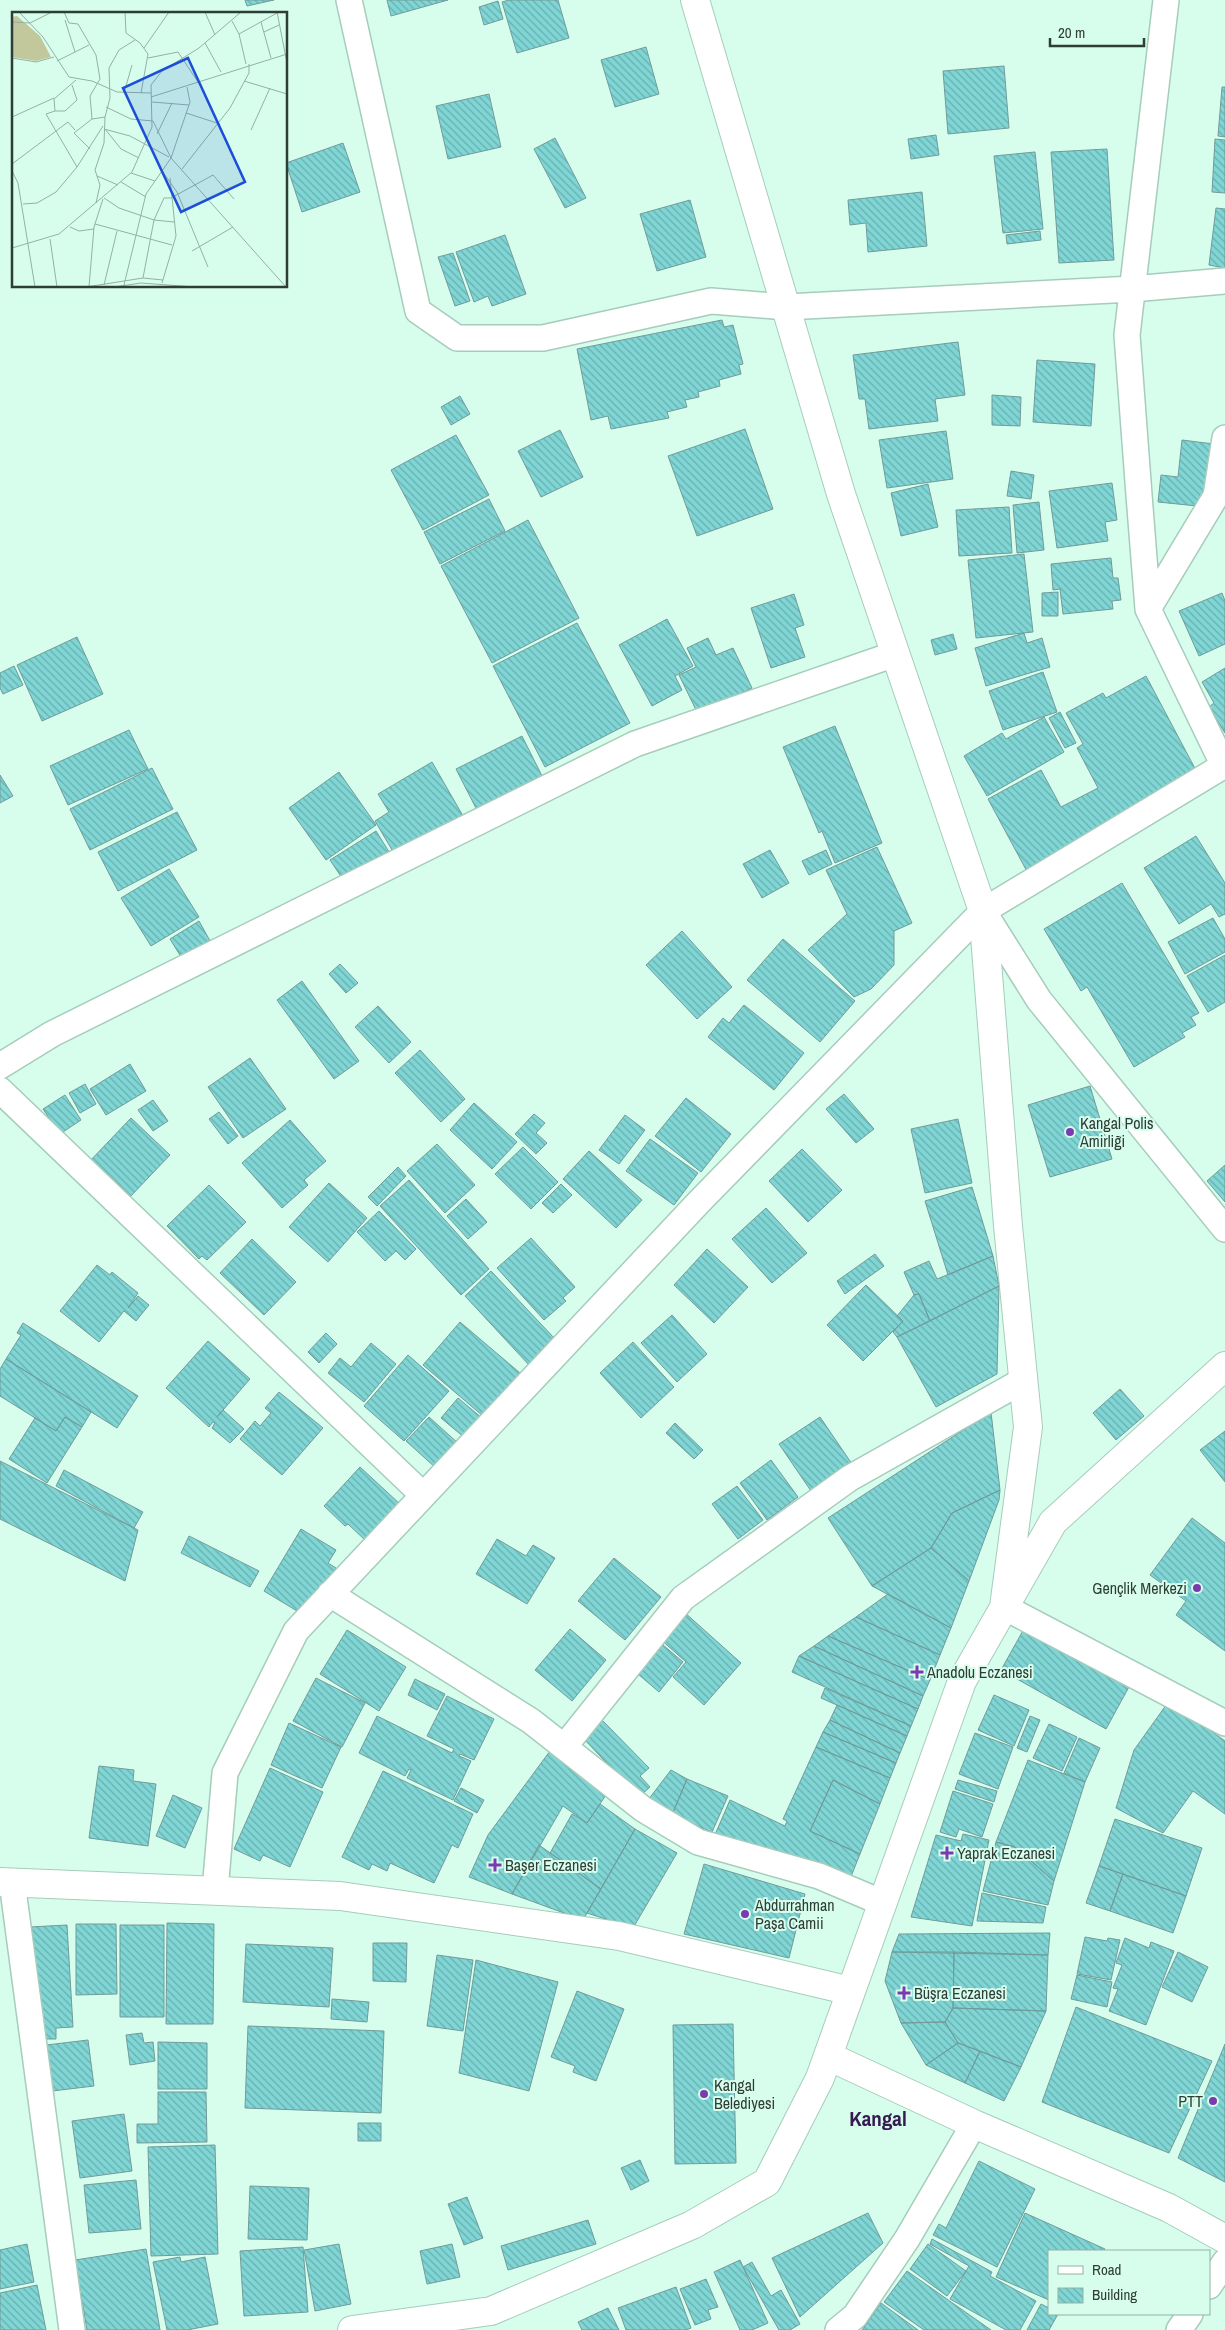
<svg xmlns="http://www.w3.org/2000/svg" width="1225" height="2330" viewBox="0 0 1225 2330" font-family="'Archivo Narrow',sans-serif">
<defs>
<pattern id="building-back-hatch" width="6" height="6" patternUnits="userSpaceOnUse" patternTransform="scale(1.25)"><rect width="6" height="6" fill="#7fd6d5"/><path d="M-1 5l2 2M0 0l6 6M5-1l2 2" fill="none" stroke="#68afae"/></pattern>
</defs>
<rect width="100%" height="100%" fill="#d7feed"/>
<path fill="url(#building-back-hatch)" stroke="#719b9a" d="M245 0H274L247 6Z
M387 0H448L391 16Z
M509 0H558L569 38 517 53 502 2Z
M498 1 503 19 484 25 479 7Z
M646 47 659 94 615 107 601 60Z
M1004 66 1009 128 948 134 943 71Z
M1222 87H1225V137L1218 136Z
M489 94 501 147 448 159 436 106Z
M936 135 939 155 911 159 908 139Z
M555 138 586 198 565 208 534 149Z
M1215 139 1225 140V193L1212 192Z
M343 143 360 192 302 212 286 163Z
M1107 149 1114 260 1059 263 1051 152Z
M1035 152 1043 229 1003 233 994 156Z
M922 192 927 246 868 252 866 223 850 225 848 200Z
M690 200 706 257 657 271 640 214Z
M1216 208 1225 209V268L1209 265Z
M1040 231 1041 240 1007 244 1006 235Z
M505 235 526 294 492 306 488 296 474 302 456 252Z
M453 253 470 301 455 306 438 257Z
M722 320 724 327 733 325 743 364 739 365 741 374 719 380 720 386 698 392 699 397 685 400 687 407 667 412 669 418 611 429 608 416 591 420 577 349Z
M958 342 965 395 935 399 938 421 869 429 865 399H859L853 355Z
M1037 360 1095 364 1091 426 1033 422Z
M992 395 1021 397 1020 426 992 425Z
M460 396 470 414 451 425 441 407Z
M745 429 773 509 697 536 668 456Z
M560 430 583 477 541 497 518 451Z
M946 431 953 479 887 488 879 440Z
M456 435 489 495 423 530 391 470Z
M1182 440 1214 444 1207 507 1158 502 1161 475 1178 477Z
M1011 471 1034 475 1031 499 1007 496Z
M1112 483 1117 520 1105 522 1108 541 1057 548 1049 491Z
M928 484 938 527 901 536 891 493Z
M489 499 505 531 440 564 424 532Z
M1039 502 1044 550 1017 553 1013 505Z
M1009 507 1012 553 959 556 956 510Z
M528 520 579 618 492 663 441 566Z
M1024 554 1033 632 976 638 968 560Z
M1111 558 1113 578H1118L1121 600 1112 601 1113 609 1063 614 1060 589 1053 590 1051 564Z
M1058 592V616H1042V593Z
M1222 593 1225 601V644L1199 656 1179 611Z
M794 594 804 625 795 628 805 657 771 668 751 608Z
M667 619 693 666 675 676 682 690 652 706 619 645Z
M577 623 630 723 545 767 493 666Z
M1024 633 1027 643 1042 638 1050 667 986 686 975 648Z
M953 634 957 649 935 655 931 640Z
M77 637 103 694 42 721 17 665Z
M708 638 716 655 733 648 752 688 698 714 679 675 696 667 687 648Z
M14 666 23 685 3 694 0 688V673Z
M1225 668V733L1209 707 1214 703 1202 682Z
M1043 672 1057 712 1003 730 989 691Z
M1146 676 1199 776 1030 877 988 799 1041 770 1061 807 1098 788 1077 748 1083 744 1066 713 1103 693 1106 698Z
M1060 712 1076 743 1065 748 1049 718Z
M1044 717 1064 752 987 796 964 756 1002 733 1006 739Z
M835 726 882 843 835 863 822 831 819 833 783 747Z
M129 730 148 769 68 805 50 766Z
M522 736 546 784 480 816 456 769Z
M432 762 463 816 395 855 375 821 389 812 378 794Z
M152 768 173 809 90 850 70 809Z
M339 772 376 825 326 860 289 808Z
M0 775 13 796 0 803Z
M177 812 197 850 118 891 98 852Z
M376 831 391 855 346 884 330 860Z
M1196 836 1225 883V914L1219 917 1211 904 1179 924 1144 868Z
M877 847 912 923 894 931V965L871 989 854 997 808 950 847 914 826 870Z
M770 850 789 883 762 898 743 864Z
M826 850 832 864 809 875 802 861Z
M169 869 199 917 151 946 121 898Z
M1122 883 1199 1013 1191 1017 1196 1025 1182 1033 1185 1037 1134 1067 1087 987 1081 991 1044 929Z
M1213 918 1225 939V952L1185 974 1168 942Z
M199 921 214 948 186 965 170 939Z
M682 931 732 987 697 1019 646 965Z
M783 939 855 1001 820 1042 747 980Z
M1225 955V1002L1208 1012 1187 976Z
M340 964 358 983 346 993 329 974Z
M302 981 359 1061 334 1079 277 1000Z
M744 1005 804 1053 774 1090 708 1037 723 1018 729 1023Z
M378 1006 411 1042 389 1063 355 1027Z
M420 1050 465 1099 441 1122 395 1073Z
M250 1058 286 1109 243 1138 208 1087Z
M130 1064 146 1091 106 1115 90 1089Z
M85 1084 96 1104 80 1113 69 1093Z
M1090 1086 1112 1159 1050 1177 1028 1105Z
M844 1094 874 1129 856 1143 826 1109Z
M65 1095 81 1120 60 1134 43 1109Z
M686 1098 731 1134 701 1172 655 1136Z
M153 1100 168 1121 153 1131 138 1110Z
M474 1103 517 1142 492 1169 450 1130Z
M219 1112 238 1136 228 1144 209 1119Z
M534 1114 545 1123 536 1133 547 1143 536 1154 515 1134Z
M625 1115 645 1130 619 1164 599 1150Z
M131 1118 170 1155 128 1199 88 1163Z
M958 1119 972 1183 925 1193 911 1129Z
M290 1120 326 1161 304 1180 308 1185 282 1208 242 1163Z
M650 1139 698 1173 674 1205 626 1171Z
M437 1144 475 1185 445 1213 407 1171Z
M523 1147 558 1182 531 1209 495 1174Z
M802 1149 842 1190 808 1222 769 1181Z
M589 1151 642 1200 616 1228 563 1179Z
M1225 1165V1202L1207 1181Z
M398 1167 406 1176 377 1206 368 1197Z
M409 1180 489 1269 461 1295 380 1206Z
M329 1183 367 1218 328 1262 289 1227Z
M561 1184 572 1195 553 1213 542 1203Z
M209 1185 246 1222 207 1260 202 1256 199 1259 167 1226Z
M972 1187 993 1256 948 1275 925 1201Z
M466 1199 487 1222 468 1239 447 1216Z
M766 1208 807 1253 772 1283 732 1239Z
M379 1211 416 1249 405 1260 396 1251 385 1261 357 1232Z
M531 1238 575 1287 563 1298 566 1301 544 1320 497 1268Z
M252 1239 296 1282 264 1315 220 1273Z
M707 1249 748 1287 714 1323 674 1285Z
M875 1254 884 1266 845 1294 837 1281Z
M993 1256 999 1286 930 1321 919 1294 914 1295 904 1272 929 1261 937 1279Z
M97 1265 110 1275 112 1272 138 1293 128 1308 138 1296 149 1305 136 1321 124 1311 99 1342 60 1311Z
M491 1271 556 1340 529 1365 465 1296Z
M866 1285 903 1321 863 1361 827 1325Z
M999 1286 997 1374 936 1407 897 1337Z
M919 1294 930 1321 897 1337 893 1332 903 1321 897 1316 914 1295Z
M672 1315 707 1354 677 1382 641 1343Z
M460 1322 520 1373 483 1416 423 1365Z
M23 1323 138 1396 117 1428 6 1359 21 1335 17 1333Z
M326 1333 337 1344 319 1363 308 1352Z
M208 1341 250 1379 217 1417 223 1410 244 1429 230 1443 212 1428 215 1423 213 1422 209 1427 166 1388Z
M633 1342 674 1387 641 1418 600 1373Z
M371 1343 396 1364 364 1402 328 1373 340 1358 351 1367Z
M408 1355 449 1391 404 1441 364 1406Z
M6 1359 91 1412 82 1427 65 1417 56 1431 0 1396V1369Z
M1120 1389 1144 1416 1116 1440 1093 1413Z
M279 1392 323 1428 282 1475 240 1439 255 1421 260 1426 271 1413 265 1408Z
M458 1398 482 1418 465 1438 441 1418Z
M991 1412 1000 1490 952 1513 931 1548 872 1586 828 1518Z
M65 1417 82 1427 47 1483 9 1459 35 1418 56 1431Z
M429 1417 459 1444 437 1469 406 1441Z
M820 1417 852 1464 811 1491 779 1444Z
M675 1423 703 1450 694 1459 666 1433Z
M1225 1431V1482L1200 1450Z
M771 1460 798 1497 767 1520 740 1483Z
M0 1461 138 1530 125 1581 0 1519Z
M360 1467 401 1505 366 1541 348 1524 345 1526 324 1506Z
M64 1470 143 1512 134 1528 56 1486Z
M737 1486 763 1520 738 1539 712 1504Z
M1000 1490 999 1500 969 1581 931 1548 952 1513Z
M1192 1518 1225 1543V1651L1176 1615 1186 1601 1150 1575Z
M301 1529 336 1550 328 1563 336 1568 307 1617 264 1591Z
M189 1536 259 1571 250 1587 181 1553Z
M497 1539 526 1556 533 1545 555 1558 527 1604 476 1574Z
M931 1548 969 1581 951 1628 872 1586Z
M614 1558 661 1597 625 1640 578 1601Z
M888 1594 951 1628 940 1655 856 1617Z
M683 1611 741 1663 704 1705 673 1677 686 1662 659 1638Z
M856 1617 940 1655 930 1680 828 1636Z
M1025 1627 1130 1685 1106 1729 1001 1670Z
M570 1629 606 1660 572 1701 535 1670Z
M347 1630 406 1667 379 1711 320 1674Z
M828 1636 930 1680 923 1696 814 1646Z
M656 1639 683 1662 659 1692 631 1668Z
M814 1646 923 1696 918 1709 799 1656Z
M799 1656 918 1709 911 1726 792 1672Z
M316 1678 365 1703 342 1747 293 1721Z
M415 1679 445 1694 437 1710 408 1695Z
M825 1688 911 1726 907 1736 821 1698Z
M994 1695 1029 1710 1014 1746 978 1730Z
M447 1696 494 1719 474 1760 460 1754 459 1756 471 1761 453 1800 407 1778 411 1770 409 1769 405 1776 359 1753 377 1716 452 1753 454 1749 427 1736Z
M1169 1701 1225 1741V1814L1193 1791 1163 1833 1116 1808 1134 1750Z
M837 1705 907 1736 900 1753 830 1720Z
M1030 1716 1040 1720 1027 1752 1017 1748Z
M602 1720 649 1768 640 1776 650 1787 639 1797 583 1738Z
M830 1720 900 1753 896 1763 823 1732Z
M289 1723 341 1747 322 1788 271 1765Z
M1049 1724 1077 1737 1062 1771 1033 1758Z
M823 1732 896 1763 890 1778 816 1747Z
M975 1733 1013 1747 998 1789 959 1774Z
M1079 1738 1100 1748 1085 1782 1064 1773Z
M816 1747 890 1778 880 1804 833 1780 810 1831 860 1854 848 1884 714 1837 730 1800 785 1826 787 1821 783 1819Z
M550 1751 606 1795 587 1823 563 1806 512 1894 469 1877 488 1835Z
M1028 1760 1085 1782 1054 1881 1015 1847 996 1842Z
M99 1766 134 1770 133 1781 156 1784 148 1846 89 1838Z
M270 1768 323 1792 290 1867 263 1855 260 1861 234 1849Z
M671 1770 687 1779 672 1815 648 1800Z
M383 1771 473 1814 458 1848 452 1845 434 1883 390 1863 387 1871 372 1864 369 1870 342 1857Z
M687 1779 728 1796 712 1832 672 1815Z
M833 1780 880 1804 860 1854 810 1831Z
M958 1780 997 1791 994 1802 955 1789Z
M461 1788 484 1800 477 1813 454 1801Z
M953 1791 993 1804 982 1837 959 1829 956 1837 940 1832Z
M173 1795 202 1808 185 1848 156 1836Z
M600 1804 635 1829 601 1889 550 1853 572 1814 587 1823Z
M1115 1819 1202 1848 1186 1896 1099 1866Z
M635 1829 677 1853 633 1928 587 1913Z
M963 1834 989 1840 972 1926 911 1917 936 1835 961 1841Z
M996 1842 1015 1847 1054 1881 1048 1905 983 1891Z
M539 1845 601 1889 583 1920 512 1894Z
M704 1864 805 1894 789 1958 684 1934Z
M1099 1866 1123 1874 1110 1911 1086 1903Z
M1123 1874 1186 1896 1173 1933 1110 1911Z
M982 1893 1046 1907 1043 1923 977 1921Z
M167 1923 214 1924 213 2024H166Z
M76 1924H116L117 1994 76 1995Z
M67 1925 73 2027 56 2028V2039H41L38 1980H33L30 1927Z
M120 1925H164V2017H120Z
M1050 1933 1048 1955 892 1952 899 1934Z
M1085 1937 1107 1941 1108 1938 1120 1940 1111 1980 1077 1974Z
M1125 1938 1149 1948 1151 1942 1174 1951 1146 2025 1109 2011 1118 1989 1113 1988 1122 1965 1116 1963Z
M373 1943H407L406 1982 373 1981Z
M246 1944 333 1948 329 2007 243 2002Z
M892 1952H954L953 2008 945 2022 901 2023 885 1981Z
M954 1952 1048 1955 1046 2011 953 2008Z
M1178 1952 1208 1967 1192 2002 1162 1987Z
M437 1955 473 1960 463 2031 427 2026Z
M476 1960 558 1982 529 2091 459 2073Z
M1077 1975 1112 1982 1107 2007 1071 1999Z
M577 1991 624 2009 596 2081 573 2072 575 2066 551 2057Z
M332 1999 369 2002 367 2022 331 2019Z
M1076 2007 1212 2061 1169 2153 1042 2102Z
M953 2008 1046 2011 1021 2067 958 2043 945 2022Z
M945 2022 958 2043 926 2065 901 2023Z
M733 2024 736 2163 675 2164 673 2025Z
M248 2026 384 2031 381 2113 245 2108Z
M142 2033 144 2043 153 2042 155 2061 130 2065 126 2035Z
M88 2040 94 2086 44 2092 38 2046Z
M158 2042 207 2043V2089H158Z
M958 2043 980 2051 965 2083 926 2065Z
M1225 2044V2182L1178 2158Z
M980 2051 1021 2067 1004 2101 965 2083Z
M158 2092H206L207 2142 137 2143V2124H158Z
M124 2114 132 2171 80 2178 72 2121Z
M358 2123H381V2141H358Z
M215 2145 218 2254 151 2256 148 2147Z
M640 2160 649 2181 631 2190 621 2168Z
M979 2161 1035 2189 997 2267 933 2235 939 2224 946 2228Z
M136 2180 141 2229 89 2233 84 2185Z
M250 2186 309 2188 307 2240 248 2239Z
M467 2197 483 2238 464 2245 448 2204Z
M868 2213 883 2243 800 2317 772 2258Z
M1025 2213 1105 2249 1104 2251H1049V2300L996 2277Z
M588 2220 596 2244 508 2270 501 2246Z
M932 2239 992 2272 990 2276 1036 2301 1020 2330H1006L950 2299 969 2266 930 2244Z
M27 2244 34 2282 0 2289V2250Z
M339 2244 351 2304 315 2311 304 2250Z
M452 2244 460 2277 427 2284 420 2251Z
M928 2244 966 2271 947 2296 910 2269Z
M303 2247 308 2312 244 2316 240 2251Z
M146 2249 160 2330H87L75 2260Z
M180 2257 181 2262 205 2257 218 2324 187 2330H167L153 2262Z
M740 2260 768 2323 752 2330H740L714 2272Z
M752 2262 771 2296 781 2290 800 2324 790 2330H779L743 2267Z
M907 2271 991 2330H924L884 2302Z
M706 2279 718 2307 708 2310 711 2319 695 2325 680 2289Z
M37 2285 46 2330H0V2293Z
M676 2287 691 2328 686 2330H626L618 2308Z
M881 2303 918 2330H862Z
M1041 2304 1049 2308V2314H1058L1049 2330H1027Z
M608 2308 619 2330H582L578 2322Z"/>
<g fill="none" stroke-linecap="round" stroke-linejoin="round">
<g stroke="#a6ccbc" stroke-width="28">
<path id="street" d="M349 0 418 311 457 338H543L711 301 786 307 1132 289 1225 281
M1166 0 1127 335 1139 495 1148 609 1224 766
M1148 609 1216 496 1225 438
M983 911 1039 1000 1225 1229
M0 1066 52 1034 635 744 895 654
M0 1090 423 1495
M330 1594 531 1721 643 1809 698 1842 819 1876 883 1903
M1004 1607 1225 1723
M564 1747 683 1598 850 1478 1024 1380
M12 1882 72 2330
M215 1891 225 1773 296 1631 698 1203 983 911 1225 765
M1209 2286 1225 2262
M838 2330 855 2316 907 2239 974 2124
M1179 2330 1190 2314"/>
</g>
<g stroke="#a6ccbc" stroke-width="30">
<path id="secondary" d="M695 0 841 494 983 911 1008 1226 1028 1427 1004 1607
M0 1882 340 1896 619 1936 851 1991
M828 2056 974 2124 1169 2208 1225 2239
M352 2330 491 2311 692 2225 767 2182 820 2078 962 1681 1053 1522 1225 1366"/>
</g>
<use href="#street" stroke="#fff" stroke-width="25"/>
<use href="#secondary" stroke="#fff" stroke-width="28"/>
</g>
<g fill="#7a3bb0" stroke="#d7feed" stroke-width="2">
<circle cx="1070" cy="1132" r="5"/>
<circle cx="1197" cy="1588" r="5"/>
<path d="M914.5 1664.5h5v5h5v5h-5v5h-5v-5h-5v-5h5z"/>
<path d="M944.5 1845.5h5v5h5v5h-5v5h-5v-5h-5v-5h5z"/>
<path d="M492.5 1857.5h5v5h5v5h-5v5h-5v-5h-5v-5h5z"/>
<circle cx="745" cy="1914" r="5"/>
<path d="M901.5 1985.5h5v5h5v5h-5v5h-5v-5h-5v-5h5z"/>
<circle cx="704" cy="2094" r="5"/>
<circle cx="1213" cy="2101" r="5"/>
</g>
<g text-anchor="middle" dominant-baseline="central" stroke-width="4" stroke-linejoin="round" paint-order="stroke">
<g font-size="16" fill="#2e3d37" stroke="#d7feed" text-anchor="start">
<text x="1080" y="1123">Kangal Polis<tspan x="1080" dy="18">Amirliği</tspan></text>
<text x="1187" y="1588" text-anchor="end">Gençlik Merkezi</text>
<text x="927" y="1672">Anadolu Eczanesi</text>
<text x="957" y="1853">Yaprak Eczanesi</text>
<text x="505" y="1865">Başer Eczanesi</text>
<text x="755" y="1905">Abdurrahman<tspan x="755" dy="18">Paşa Camii</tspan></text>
<text x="914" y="1993">Büşra Eczanesi</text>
<text x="714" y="2085">Kangal<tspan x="714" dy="18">Belediyesi</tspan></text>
<text x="1203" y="2101" text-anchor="end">PTT</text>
</g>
<g font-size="21" font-weight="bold" fill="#381a53" stroke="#d7feed">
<text x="878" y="2118">Kangal</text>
</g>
</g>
<g transform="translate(12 12)">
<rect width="275" height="275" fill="#d7feed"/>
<path d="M5 4 28 24 39 45 24 49 0 45V5Z" fill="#c3c79c"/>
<path fill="none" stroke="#93b1a4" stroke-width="1" d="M7 0 31 25 57 65 80 69 105 80 139 81M52 0 57 11 66 12 84 43 88 67 78 84 80 107M113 0 114 21 128 31 136 42 129 81M193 0 203 23M265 0 275 51M53 8 63 40M220 9 227 22 234 52M0 10 18 11 40 0M249 10 259 46M252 20 267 13M227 22 265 1M193 31 209 60M132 36 157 0M0 46 24 50 42 45M136 46 166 40 186 70M45 49 77 33M64 68 42 87 43 99 34 102 65 155M232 69 275 82M112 81 120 53M139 85 275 42M140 90 177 93M94 95 119 107 141 109 159 146 274 275M43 99H53L65 88 60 73M174 101 208 112M0 105 42 86M92 117 118 124 157 145M93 117 109 137 127 146M239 118 258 76M145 122 160 91M78 137 62 121 80 107 93 105M0 152 56 110 63 118M170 157 218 96 237 61V52M0 159 6 171 23 275M150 159 165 180 196 255M119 161 143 169M85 164 106 173M109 170 134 185M92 186 107 196 142 208 162 210M84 191 88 173 83 158 92 131 93 105 98 86 97 56 107 38 123 28M11 192 25 191 44 180 65 155 91 114M83 212 160 233M58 215 67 219 82 217M38 227 45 275M0 236 47 222 120 160 140 115 139 73 150 59 187 36 229 0M180 239 221 215M131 266 142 208 152 186H159L201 163 222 187M150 271 164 224 158 166M92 273 105 219M112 273 134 182 159 146 178 90 175 75M74 275 131 266 151 268M77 275 82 215 91 187M102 275 129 271 183 275"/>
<path fill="#1d4ed8" fill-opacity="0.15" stroke="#1d4ed8" stroke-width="2.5" d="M176 46 233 170 169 200 111 76Z"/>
<rect width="275" height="275" fill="none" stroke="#2e3d37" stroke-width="2.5"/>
</g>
<rect x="1048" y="2250" width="162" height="65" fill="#d7feed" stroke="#93b1a4"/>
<rect x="1058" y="2266" width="25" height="8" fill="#ffffff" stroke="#93b1a4"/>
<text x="1092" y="2275" font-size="15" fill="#2e3d37">Road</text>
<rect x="1058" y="2288" width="25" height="15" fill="url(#building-back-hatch)" stroke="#93b1a4"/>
<text x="1092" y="2300" font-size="15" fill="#2e3d37">Building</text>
<path d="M1050 38v8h94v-8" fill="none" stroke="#2e3d37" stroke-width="2.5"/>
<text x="1058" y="38" font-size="15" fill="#2e3d37" stroke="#d7feed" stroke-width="4" paint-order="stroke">20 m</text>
</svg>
